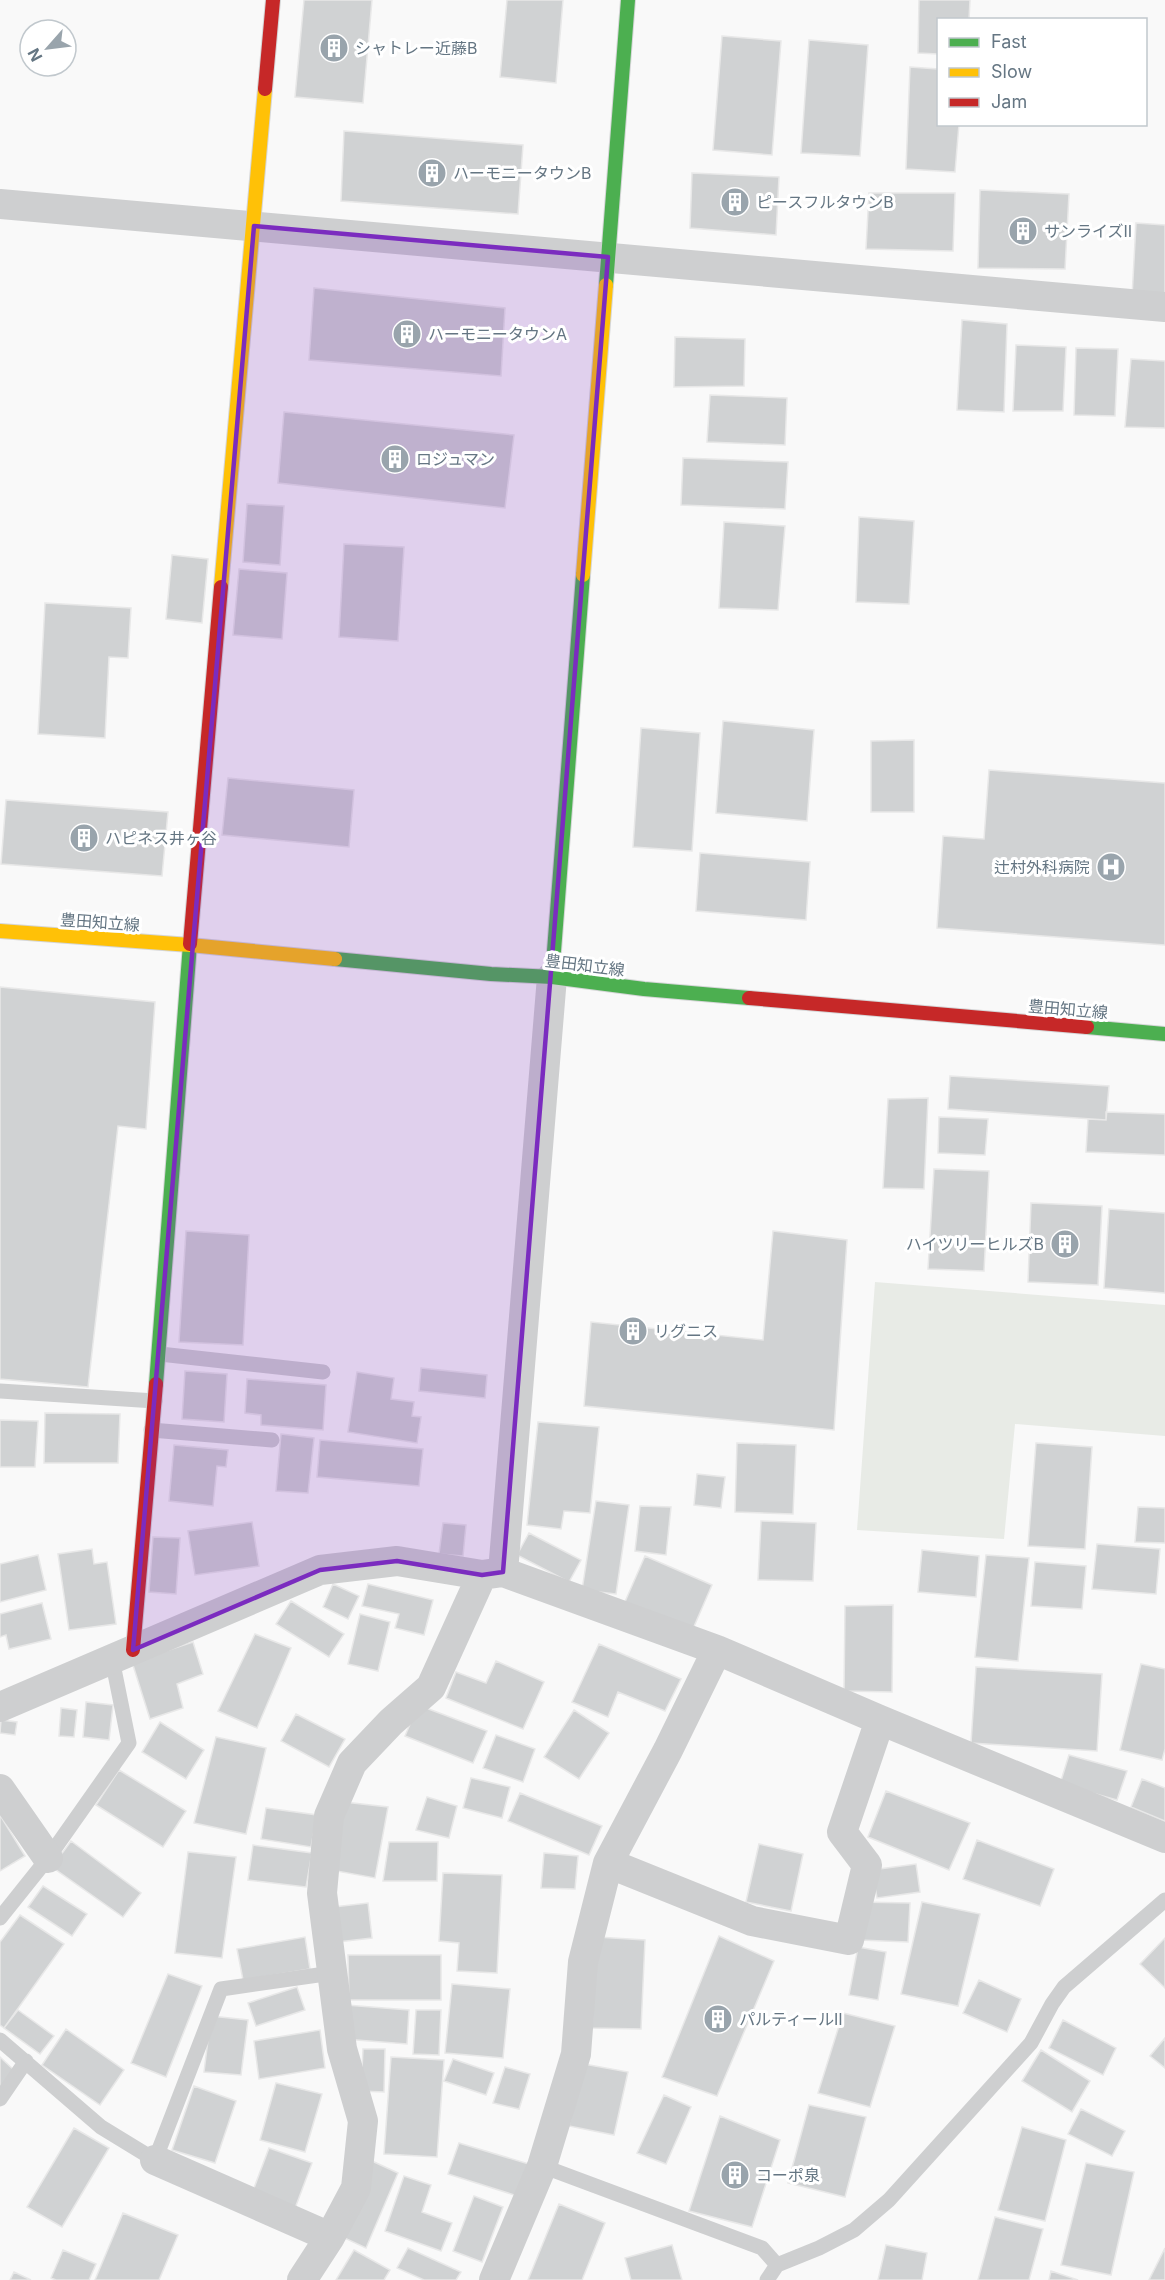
<svg xmlns="http://www.w3.org/2000/svg" width="1165" height="2280" viewBox="0 0 1165 2280" font-family="Inter,'Noto Sans JP',sans-serif">
<rect width="100%" height="100%" fill="#f9f9f9"/>
<path fill="#e8ebe6" d="M875 1282 1165 1305V1436L1015 1424 1004 1539 857 1530Z"/>
<path fill="#d0d2d3" stroke="#e8e8e8" stroke-width="1.5" d="M304 0H372L363 103 295 97Z
M507 0H563L556 83 500 77Z
M919 0H970L969 20H938V54L918 53Z
M722 36 781 41 772 155 713 150Z
M809 40 868 45 860 156 801 153Z
M910 67 938 69V124H959L955 172 906 169Z
M344 131 523 145 518 214 341 201Z
M692 173 779 177 776 235 690 228Z
M980 190 1069 194 1065 269 978 268Z
M869 193H955L953 251 866 249Z
M1136 223 1165 225V299L1132 297Z
M314 288 505 308 501 376 309 360Z
M962 320 1007 324 1004 412 957 410Z
M675 337 745 339 744 386 674 387Z
M1016 345 1066 347 1063 411H1013Z
M1076 348 1118 349 1115 416 1074 415Z
M1131 359 1165 361V428L1125 427Z
M710 395 787 398 785 445 707 442Z
M284 412 514 435 505 508 278 483Z
M683 458 788 462 785 509 681 505Z
M247 504 284 506 280 565 243 562Z
M859 517 914 521 909 604 856 602Z
M724 522 785 526 778 610 719 608Z
M344 544 404 547 398 641 339 637Z
M172 555 208 559 202 623 166 619Z
M239 569 287 573 282 639 233 635Z
M45 603 131 608 128 658 109 657 105 738 38 734Z
M723 721 814 730 807 821 716 813Z
M641 728 700 733 692 851 633 847Z
M914 740V812H871V741Z
M989 770 1165 783V945L937 928 943 836 984 839Z
M228 778 354 790 349 847 222 835Z
M6 800 168 812 162 876 1 864Z
M700 853 810 862 806 920 696 911Z
M0 987 155 1002 146 1129 118 1126 88 1387 0 1379Z
M950 1076 1109 1086 1106 1120 948 1109Z
M928 1098 924 1189 883 1188 888 1099Z
M1106 1112 1165 1114V1155L1086 1152 1088 1119 1106 1120Z
M939 1117 988 1119 985 1155 938 1153Z
M934 1169 989 1171 984 1271 928 1269Z
M1031 1203 1102 1206 1098 1285 1028 1282Z
M1109 1209 1165 1213V1293L1104 1288Z
M186 1231 249 1235 243 1345 179 1342Z
M773 1231 847 1240 834 1430 584 1406 591 1322 763 1340Z
M421 1368 487 1375 485 1398 419 1391Z
M185 1371 227 1374 224 1422 182 1419Z
M357 1372 394 1378 391 1399 414 1402 412 1416 421 1417 417 1443 348 1432Z
M247 1379 326 1385 323 1430 261 1425V1415L245 1413Z
M45 1413 120 1414 118 1463H44Z
M0 1420 38 1421 35 1467H0Z
M538 1422 599 1427 590 1513 564 1511 561 1529 527 1525Z
M281 1434 314 1438 308 1493 276 1491Z
M320 1440 423 1449 419 1486 317 1477Z
M737 1443 796 1445 793 1514 735 1512Z
M1036 1443 1092 1447 1085 1549 1028 1546Z
M174 1445 228 1450 226 1467 217 1466 213 1506 169 1501Z
M697 1474 725 1477 721 1508 694 1505Z
M596 1501 629 1505 616 1594 582 1590Z
M640 1506 671 1507 666 1555 635 1551Z
M1138 1507 1165 1508V1543L1135 1542Z
M761 1521 816 1523 813 1581 758 1580Z
M252 1522 259 1566 195 1575 188 1531Z
M443 1523 466 1525 463 1556 439 1554Z
M529 1533 581 1560 569 1582 517 1555Z
M153 1537 180 1538 176 1594 149 1592Z
M1097 1544 1160 1549 1156 1594 1092 1589Z
M92 1549 94 1564 107 1562 116 1624 69 1630 58 1554Z
M922 1550 979 1556 976 1597 918 1592Z
M38 1555 46 1590 0 1602V1564Z
M986 1555 1029 1558 1018 1661 975 1657Z
M645 1556 712 1585 692 1631 624 1604Z
M1035 1562 1086 1566 1082 1609 1031 1606Z
M333 1584 359 1596 348 1619 323 1607Z
M368 1584 433 1600 424 1635 395 1628 399 1614 362 1606Z
M291 1601 344 1634 329 1657 276 1624Z
M42 1603 51 1639 9 1649 6 1635 0 1637V1614Z
M893 1605 892 1692 844 1691 845 1606Z
M360 1614 390 1622 378 1671 348 1664Z
M255 1634 291 1648 257 1728 218 1711Z
M193 1642 203 1674 177 1684 183 1708 150 1719 132 1662Z
M599 1644 681 1679 665 1711 618 1692 608 1717 572 1702Z
M496 1661 544 1682 523 1729 446 1698 456 1672 486 1683Z
M1141 1664 1165 1669V1749L1162 1760 1120 1750Z
M976 1667 1102 1674 1097 1751 971 1743Z
M86 1702 113 1705 109 1740 83 1737Z
M418 1705 487 1731 473 1763 405 1736Z
M61 1708 77 1710 74 1737 59 1736Z
M574 1710 609 1733 579 1779 544 1757Z
M296 1714 345 1739 329 1767 281 1741Z
M1 1720 17 1722 15 1735 0 1733Z
M160 1722 204 1750 186 1779 142 1752Z
M496 1735 535 1749 523 1782 483 1768Z
M216 1737 266 1748 246 1834 194 1823Z
M1069 1755 1127 1771 1117 1800 1060 1784Z
M119 1770 186 1811 163 1847 96 1805Z
M471 1778 510 1787 502 1818 463 1808Z
M1142 1779 1165 1788V1821L1131 1807Z
M886 1791 970 1823 949 1870 868 1837Z
M520 1793 602 1826 589 1855 508 1821Z
M427 1797 457 1806 449 1838 416 1830Z
M344 1802 388 1807 375 1878 331 1870Z
M266 1808 317 1815 311 1847 261 1839Z
M0 1815 25 1856 0 1871Z
M977 1840 1054 1869 1040 1906 963 1879Z
M71 1841 141 1893 123 1917 52 1867Z
M389 1842H438L437 1881H383Z
M759 1844 803 1854 791 1911 746 1902Z
M253 1845 312 1853 306 1887 248 1880Z
M188 1852 236 1857 222 1958 175 1953Z
M544 1853 578 1856 575 1889 541 1888Z
M916 1864 920 1892 877 1898 872 1870Z
M443 1873 502 1875 497 1973 457 1971 459 1943 439 1941Z
M43 1886 87 1914 72 1936 28 1907Z
M859 1902 910 1903 908 1942 859 1940Z
M922 1902 980 1914 958 2006 901 1994Z
M368 1903 372 1938 329 1943 325 1908Z
M20 1915 64 1944 4 2028 0 2025V1942Z
M719 1936 774 1961 717 2096 662 2077Z
M305 1937 310 1969 243 1980 237 1949Z
M597 1937 645 1940 641 2029 592 2028Z
M1165 1938V1988L1140 1964Z
M858 1947 886 1952 878 2000 849 1995Z
M348 1955H441V2000H349Z
M168 1974 202 1986 166 2077 131 2063Z
M979 1980 1021 1999 1007 2032 963 2013Z
M452 1984 510 1989 503 2058 445 2053Z
M297 1987 305 2010 256 2026 248 2003Z
M346 2005 409 2010 407 2044 344 2039Z
M18 2010 54 2036 40 2054 4 2028Z
M416 2010H441L439 2055 413 2054Z
M843 2013 895 2026 870 2107 818 2093Z
M211 2016 248 2020 241 2075 204 2072Z
M1063 2020 1116 2048 1103 2075 1049 2048Z
M66 2029 124 2070 100 2105 42 2065Z
M320 2030 325 2068 259 2079 254 2041Z
M1165 2038V2068L1150 2056Z
M363 2049H385L384 2092 361 2091Z
M1041 2050 1090 2081 1072 2112 1022 2081Z
M0 2057 15 2071 0 2092Z
M391 2057 444 2060 437 2157 384 2154Z
M453 2059 494 2073 486 2095 444 2081Z
M584 2064 628 2072 614 2135 569 2126Z
M505 2067 530 2074 519 2109 493 2103Z
M276 2083 322 2094 305 2152 260 2140Z
M194 2086 236 2101 215 2163 172 2150Z
M664 2095 691 2107 666 2164 637 2153Z
M809 2105 866 2117 845 2197 788 2183Z
M1081 2109 1125 2131 1112 2156 1068 2134Z
M720 2116 780 2140 752 2227 689 2211Z
M1022 2127 1066 2140 1045 2221 998 2210Z
M74 2128 109 2148 62 2227 27 2207Z
M459 2143 542 2168 530 2200 448 2174Z
M269 2148 312 2163 294 2211 251 2196Z
M372 2161 398 2173 366 2248 338 2235Z
M1086 2163 1134 2172 1111 2275 1061 2265Z
M404 2176 431 2185 422 2212 452 2223 441 2251 385 2231Z
M474 2196 503 2207 482 2262 453 2251Z
M559 2204 605 2223 582 2280H528Z
M123 2213 178 2235 159 2280H95Z
M995 2217 1043 2229 1029 2280H978Z
M672 2245 682 2280H631L625 2258Z
M886 2245 927 2253 922 2280H878Z
M408 2248 461 2272 456 2280H424L397 2268Z
M1165 2248V2280H1149Z
M63 2250 96 2264 89 2280H56L51 2278Z
M354 2250 390 2270 384 2280H336Z
M1051 2271 1078 2280H1049Z
M14 2272 31 2280H10Z"/>
<g fill="none" stroke-linecap="round" stroke-linejoin="round">
<g stroke="#d5d6d7" stroke-width="16">
<path id="fast" d="M606 285 628 0
M335 959 491 974 552 977 644 989 749 998
M552 977 583 575
M1087 1027 1165 1034
M156 1384 190 944"/>
</g>
<g stroke="#d5d6d7" stroke-width="16">
<path id="slow" d="M583 575 606 285
M221 587 265 89
M0 931 190 945 335 959"/>
</g>
<g stroke="#d5d6d7" stroke-width="16">
<path id="jam" d="M265 89 273 0
M190 944 221 587
M749 998 1087 1027
M133 1650 156 1384"/>
</g>
<path stroke="#cecfd0" stroke-width="15" d="M160 1354 323 1372
M0 1391 155 1401
M151 1430 272 1440
M0 1918 48 1858 129 1743 112 1659
M0 2040 101 2127 155 2160 221 1989 332 1973
M0 2099 26 2061
M542 2166 762 2248 777 2265
M767 2280 777 2265 819 2248 854 2230 889 2200 1031 2043 1052 2004 1064 1987 1165 1900"/>
<path stroke="#cecfd0" stroke-width="30" d="M0 204 1165 307
M503 1572 552 977
M0 1707 320 1570 397 1561 482 1575 503 1572 717 1650 880 1720 1165 1838
M0 1789 48 1858
M608 1863 752 1921 849 1940 867 1865 842 1832 880 1720
M155 2160 330 2237
M302 2280 330 2237 356 2188 363 2121 342 2049 322 1893 329 1816 352 1763 391 1722 431 1687 482 1575
M494 2280 542 2166 576 2054 583 1962 608 1863 668 1750 717 1650"/>
<use href="#fast" stroke="#4caf50" stroke-width="14"/>
<use href="#slow" stroke="#ffc107" stroke-width="14"/>
<use href="#jam" stroke="#c62828" stroke-width="14"/>
</g>
<path fill="#7b2cbf" fill-opacity="0.2" stroke="#7b2cbf" stroke-width="4.5" stroke-linejoin="round" d="M254 226 608 257 503 1572 482 1575 397 1561 320 1570 133 1650Z"/>
<defs>
<g id="building-disc" transform="scale(1.5)"><circle r="9.5" fill="#99a4ac" stroke="#fff"/><path d="M-4-6H4V6H1V3H-1V6H-4ZM-2.5-4.3h1.7v1.8h-1.7ZM.8-4.3h1.7v1.8H.8ZM-2.5-1h1.7V.8h-1.7ZM.8-1h1.7V.8H.8Z" fill="#fff"/></g>
<g id="hospital-disc" transform="scale(1.5)"><circle r="9.5" fill="#99a4ac" stroke="#fff"/><path d="M-5-5h3v3.5h4V-5h3V5h-3V1.5h-4V5h-3Z" fill="#fff"/></g>
</defs>
<g fill-rule="evenodd">
<use href="#building-disc" x="334" y="48"/>
<use href="#building-disc" x="432" y="173"/>
<use href="#building-disc" x="735" y="202"/>
<use href="#building-disc" x="1023" y="231"/>
<use href="#building-disc" x="407" y="334"/>
<use href="#building-disc" x="395" y="459"/>
<use href="#building-disc" x="84" y="838"/>
<use href="#hospital-disc" x="1111" y="867"/>
<use href="#building-disc" x="1065" y="1244"/>
<use href="#building-disc" x="633" y="1331"/>
<use href="#building-disc" x="718" y="2019"/>
<use href="#building-disc" x="735" y="2175"/>
</g>
<g text-anchor="middle" dominant-baseline="central" stroke-width="6" stroke-linejoin="round" paint-order="stroke">
<g font-size="16" fill="#657683" stroke="#fff" text-anchor="start">
<text x="355" y="48">シャトレー近藤B</text>
<text x="453" y="173">ハーモニータウンB</text>
<text x="756" y="202">ピースフルタウンB</text>
<text x="1044" y="231">サンライズⅡ</text>
<text x="428" y="334">ハーモニータウンA</text>
<text x="416" y="459">ロジュマン</text>
<text x="105" y="838">ハピネス井ヶ谷</text>
<text x="1090" y="867" text-anchor="end">辻村外科病院</text>
<text x="1044" y="1244" text-anchor="end">ハイツリーヒルズB</text>
<text x="654" y="1331">リグニス</text>
<text x="739" y="2019">パルティールⅡ</text>
<text x="756" y="2175">コーポ泉</text>
</g>
<g font-size="16" fill="#657683" stroke="#fff">
<text transform="translate(100 922) rotate(4)">豊田知立線</text>
<text transform="translate(585 965) rotate(7)">豊田知立線</text>
<text transform="translate(1068 1009) rotate(5)">豊田知立線</text>
</g>
</g>
<rect x="937" y="18" width="210" height="108" fill="#ffffff" stroke="#c1c8cd" stroke-width="1.5"/>
<rect x="949" y="38" width="30" height="9" fill="#4caf50" stroke="#c1c8cd" stroke-width="1.5"/>
<text x="991" y="48" font-size="18" fill="#657683">Fast</text>
<rect x="949" y="68" width="30" height="9" fill="#ffc107" stroke="#c1c8cd" stroke-width="1.5"/>
<text x="991" y="78" font-size="18" fill="#657683">Slow</text>
<rect x="949" y="98" width="30" height="9" fill="#c62828" stroke="#c1c8cd" stroke-width="1.5"/>
<text x="991" y="108" font-size="18" fill="#657683">Jam</text>
<g transform="translate(48 48) rotate(242)"><circle r="28" fill="#ffffff" stroke="#c1c8cd" stroke-width="1.5"/>
<path d="M0-4.5L10 22L0 15L-10 22Z" fill="#99a4ac"/>
<text y="-9" font-size="16" font-weight="bold" text-anchor="middle" fill="#657683">N</text>
</g>
</svg>
